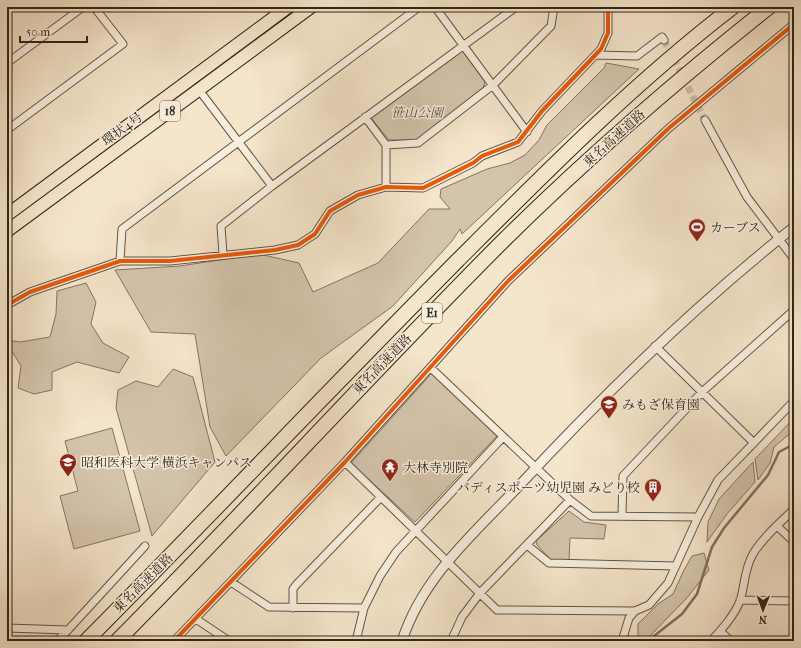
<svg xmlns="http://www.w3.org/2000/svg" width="801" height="648" viewBox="0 0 801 648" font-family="'IM FELL French Canon','Noto Serif JP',serif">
<rect width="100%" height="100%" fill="#f5e5cb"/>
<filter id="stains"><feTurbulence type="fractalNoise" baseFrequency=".005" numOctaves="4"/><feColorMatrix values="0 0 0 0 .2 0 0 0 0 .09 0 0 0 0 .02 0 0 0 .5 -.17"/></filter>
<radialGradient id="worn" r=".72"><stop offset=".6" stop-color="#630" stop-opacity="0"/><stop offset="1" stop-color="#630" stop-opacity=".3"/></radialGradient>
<path fill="#d4c4ac" stroke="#827462" d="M461 49 485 82 483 88 417 140H389L371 118Z
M606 63 639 69 462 234 460 229 452 241 393 306 321 358 226 456 210 427 195 334 151 332 115 270 180 266 259 254 299 263 313 292 378 263 429 209H450L440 197 441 189 487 169 510 163 525 155 539 140 547 125 604 68Z
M86 283 96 302 91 324 103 343 129 357 119 373 77 362 52 372V390L34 394 18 388 21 366 7 343V340L20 342 50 337 56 314 57 291Z
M173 369 193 377 215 462 152 536 116 408 118 390 136 381 158 387Z
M433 372 497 436 415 522 351 463Z
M794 418V430L774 447 770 463 758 480 755 459Z
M112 428 140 531 74 549 60 496 78 491 65 441Z
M753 462 755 482 727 514 707 542 708 522 719 499Z
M569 511 584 522 606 525 604 539 570 538 569 560H551L537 545 536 541Z
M704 553 709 570 686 599 645 641H638V624L658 604 673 594 684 570 692 556Z"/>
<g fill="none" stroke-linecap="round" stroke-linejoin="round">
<path stroke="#7e715e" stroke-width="2.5" d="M651 641 654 636 682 614 697 594 712 547 724 528 768 475 779 452 794 444"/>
<path stroke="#cebfa7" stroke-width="7" stroke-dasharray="7 3.5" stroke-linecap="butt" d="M664 40 705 120"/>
<g stroke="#615544" stroke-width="9">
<path id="minor" d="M435 7 527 132
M596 55 637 56 662 37 664 40
M7 63 83 7
M199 90 272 186
M365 117 386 145 418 143 493 85 551 26 554 7
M705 120 747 197 794 259
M7 130 123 44 94 7
M386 187V145
M223 254 221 226 272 186 516 7
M120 261 122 229 419 7
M7 305 30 292 120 261H170L275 250 298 245 315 234 330 211 358 195 386 187 423 188 473 163 482 156 518 142 542 111 601 49 608 33V7
M655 346 753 442
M431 368 570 500 591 516 698 517 718 480 794 401
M345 462 497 610 635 611
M622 516 623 476 702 392 794 310
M777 526 794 542
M527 545 549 563 676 566
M231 582 269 607 364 608
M740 600 794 601
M293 608V589L296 585 381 497
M196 619 229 641
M7 628 68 630 145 546
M720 631 731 641
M57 641 68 630
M174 641 345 462 508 281 669 128 794 24
M356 641 364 608 380 576 396 552 503 437
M451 641 462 617 480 593 570 500
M622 641 629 618 635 611 649 605 668 583 698 517
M711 641C722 629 734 616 740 601 745 586 744 569 753 554 763 537 780 523 794 509"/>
</g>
<g stroke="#615544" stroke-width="11">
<path id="tertiary" d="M402 641C422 578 473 534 517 488 604 394 693 307 794 227"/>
</g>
<g stroke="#302517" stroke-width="14">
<path id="primary" d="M7 215 288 7
M7 231 311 7"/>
</g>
<g stroke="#302517" stroke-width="16">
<path id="motorway" d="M86 641C211 515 333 386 458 260 546 172 634 83 733 7
M117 641C248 509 373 371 504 240 588 157 677 80 769 7"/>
</g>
<use href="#minor" stroke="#f8eedd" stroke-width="7"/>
<use href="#tertiary" stroke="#f8eedd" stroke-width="9"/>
<use href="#primary" stroke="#f5e5cb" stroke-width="12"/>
<use href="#motorway" stroke="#f5e5cb" stroke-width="14"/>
<g stroke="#f8eedd" stroke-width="6">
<path id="cycleway" d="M7 305 30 292 120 261H170L275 250 298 245 315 234 330 211 358 195 386 187 423 188 473 163 482 156 518 142 542 111 601 49 608 33V7
M174 641 345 462 508 281 669 128 794 24"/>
</g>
<use href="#cycleway" stroke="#e8590c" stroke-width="4"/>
</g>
<defs>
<g id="stadium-pin" transform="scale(0.9)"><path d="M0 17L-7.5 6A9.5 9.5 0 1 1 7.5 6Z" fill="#8f2418" stroke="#f8eedd"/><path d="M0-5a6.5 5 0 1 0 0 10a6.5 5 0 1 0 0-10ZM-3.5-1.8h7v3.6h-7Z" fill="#fff"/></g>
<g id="school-pin" transform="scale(0.9)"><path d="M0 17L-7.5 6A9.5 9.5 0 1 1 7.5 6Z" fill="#8f2418" stroke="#f8eedd"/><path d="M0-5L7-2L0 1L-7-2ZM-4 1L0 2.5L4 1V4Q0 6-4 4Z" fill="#fff"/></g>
<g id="university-pin" transform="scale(0.9)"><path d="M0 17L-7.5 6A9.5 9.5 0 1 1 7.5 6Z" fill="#8f2418" stroke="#f8eedd"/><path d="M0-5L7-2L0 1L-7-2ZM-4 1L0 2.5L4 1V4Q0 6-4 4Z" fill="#fff"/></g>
<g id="temple-pin" transform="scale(0.9)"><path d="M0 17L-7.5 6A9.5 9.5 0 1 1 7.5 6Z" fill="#8f2418" stroke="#f8eedd"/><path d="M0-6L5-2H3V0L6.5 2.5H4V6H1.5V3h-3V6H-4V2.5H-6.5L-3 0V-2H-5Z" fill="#fff"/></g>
<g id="building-pin" transform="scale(0.9)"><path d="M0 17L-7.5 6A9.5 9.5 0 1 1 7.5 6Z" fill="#8f2418" stroke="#f8eedd"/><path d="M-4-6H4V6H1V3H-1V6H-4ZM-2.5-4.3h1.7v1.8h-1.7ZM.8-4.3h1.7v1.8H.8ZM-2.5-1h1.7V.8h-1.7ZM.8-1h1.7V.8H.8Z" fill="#fff"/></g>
</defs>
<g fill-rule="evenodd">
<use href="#stadium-pin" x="697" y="227"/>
<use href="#school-pin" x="609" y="404"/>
<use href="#university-pin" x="68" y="462"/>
<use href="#temple-pin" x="390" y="467"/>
<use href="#building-pin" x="653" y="487"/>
</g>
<g text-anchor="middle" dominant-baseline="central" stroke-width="3" stroke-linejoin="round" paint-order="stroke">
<g fill="#f8eedd" stroke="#6c6152" stroke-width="1">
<rect x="160" y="101" width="20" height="20" rx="3"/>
<rect x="422" y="303" width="20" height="20" rx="3"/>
</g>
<g font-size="12" font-weight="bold" fill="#302517">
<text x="170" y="111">18</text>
<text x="432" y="313">E1</text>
</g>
<g font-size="13" font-style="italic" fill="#594d3c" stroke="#f8eedd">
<text x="417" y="112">笹山公園</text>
</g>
<g font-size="13" fill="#302517" stroke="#f8eedd">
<text transform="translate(122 129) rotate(-36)">環状4号</text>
<text transform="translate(614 138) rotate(-42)">東名高速道路</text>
<text transform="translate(382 364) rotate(-46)">東名高速道路</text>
<text transform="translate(143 583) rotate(-45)">東名高速道路</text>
</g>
<g font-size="13" fill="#302517" stroke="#f8eedd" text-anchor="start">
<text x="710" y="227">カーブス</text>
<text x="622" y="404">みもざ保育園</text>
<text x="81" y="462">昭和医科大学 横浜キャンパス</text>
<text x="403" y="467">大林寺別院</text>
<text x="640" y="487" text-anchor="end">バディスポーツ幼児園 みどり校</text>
</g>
</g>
<rect width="801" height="648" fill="none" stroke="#f5e5cb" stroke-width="24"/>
<rect x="8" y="8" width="785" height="632" fill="none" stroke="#302517" stroke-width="2"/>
<rect x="12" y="12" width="777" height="624" fill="none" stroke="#302517"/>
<g transform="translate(763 610) rotate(181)" stroke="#f8eedd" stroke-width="3" paint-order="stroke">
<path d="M0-3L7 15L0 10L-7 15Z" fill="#302517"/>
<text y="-6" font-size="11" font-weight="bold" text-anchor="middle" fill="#302517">N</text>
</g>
<path d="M20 36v6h67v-6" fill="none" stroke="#302517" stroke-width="2"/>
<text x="26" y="36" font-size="12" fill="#302517" stroke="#f8eedd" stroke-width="3" paint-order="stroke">50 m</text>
<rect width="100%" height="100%" filter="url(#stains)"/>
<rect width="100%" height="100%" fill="url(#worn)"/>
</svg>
